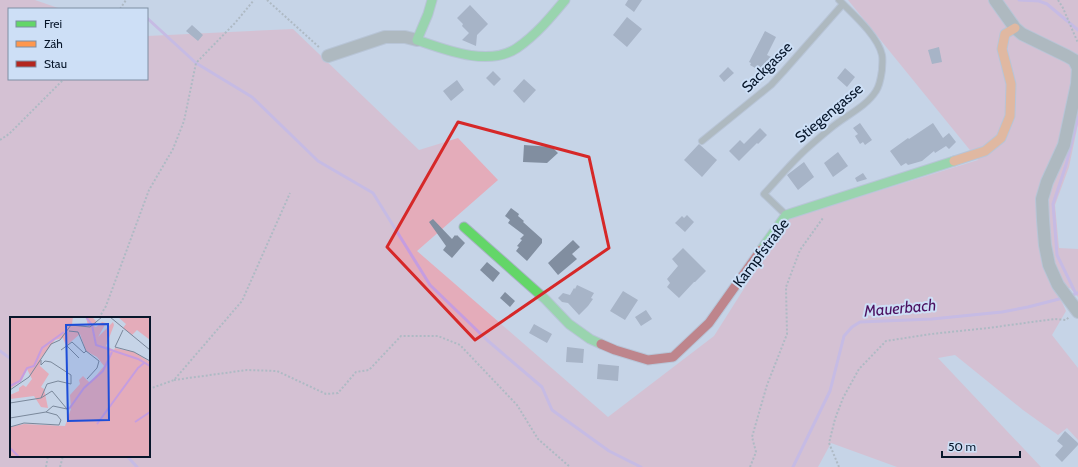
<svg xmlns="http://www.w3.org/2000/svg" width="1078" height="467" viewBox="0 0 1078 467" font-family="Cabin,sans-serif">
<rect width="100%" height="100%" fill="#c6d4e7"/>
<path fill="#e4acba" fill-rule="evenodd" d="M0 0H35L61 9H9V79H147V36L293 29 419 150 458 138 498 180 417 251 608 417 714 336 788 219 978 160 848 0H1078V124L1069 167 1055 205 1059 248 1078 249V297L1070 288 1058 293 1066 311 1052 335 1078 368V440L1067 428 1058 435 1023 410 955 355 938 358 1041 467H897L831 443 818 467H0ZM11 318H149V456H11Z"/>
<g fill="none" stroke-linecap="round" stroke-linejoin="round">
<path stroke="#c59de0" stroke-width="3" d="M1019 0 1039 1 1047 4 1078 30
M147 18 196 63 252 97 318 161 373 193 430 285 487 340 542 387 552 410 609 451 641 467
M1076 294 1057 255 1053 204 1066 165 1078 117
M1070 296 1078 293
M0 351 11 359
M127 456 137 467
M793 467 830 391 844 336 852 327 860 322 932 319 1002 312 1028 307 1063 298"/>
</g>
<path fill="#818ea0" d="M628 0H642L634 12 625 5Z
M470 5 488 24 477 35 476 46 462 40 469 33 462 26 463 24 457 18Z
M627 17 642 29 627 47 613 35Z
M192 25 203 35 198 41 186 31Z
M765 31 776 37 767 55 771 57 762 72 750 65 751 63 749 62Z
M939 47 942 62 932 64 928 50Z
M728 67 734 73 724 82 719 76Z
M845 68 855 77 847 87 837 78Z
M493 71 501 79 494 86 486 78Z
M524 79 536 90 524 103 513 91Z
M457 80 464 90 451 101 443 91Z
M860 123 872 140 865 145 863 142 860 144 855 136 858 134 853 128Z
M933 123 943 138 949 133 956 142 949 149 946 146 935 153 934 151 922 161 908 165 906 163 901 166 890 151 908 138 909 139Z
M760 128 767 135 758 144 757 143 739 161 729 151 740 140 744 144Z
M699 144 717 160 702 177 684 160Z
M524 145 552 147 558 153 547 163 523 162Z
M838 152 848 166 833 177 824 163Z
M804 162 814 177 798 190 787 175Z
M863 173 867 179 857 182 855 178Z
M511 208 519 214 518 216 524 221 523 222 542 239V243L527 261 516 251 519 247 517 246 522 240 520 239 524 235 508 223 510 220 505 216Z
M687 215 694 222 685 232 675 223 682 216 684 218Z
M433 219 452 239 455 235 456 236 457 235 465 243 452 258 443 250 446 246 429 222Z
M573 240 580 247 572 254 577 259 558 275 548 263Z
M683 248 706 271 695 282H694L679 298 667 287 670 283 667 279 678 266 672 259Z
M487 262 500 273 493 282 480 270Z
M577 285 594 293 591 298 593 299 588 306 579 315 568 303 562 302 558 298 563 293 570 295 574 288 575 289Z
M623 291 638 300 625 320 610 311Z
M505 292 515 301 510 307 500 298Z
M646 310 652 319 641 326 635 317Z
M534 324 552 334 547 343 529 333Z
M567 347 584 349 583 363 566 362Z
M598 364 619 366 618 381 597 379Z
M1065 431 1078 443V445L1062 462 1055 455 1063 446 1057 441Z"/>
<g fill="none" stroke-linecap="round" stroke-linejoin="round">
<g stroke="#a6b3c3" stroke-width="8">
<path id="lane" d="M702 141 771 85 783 72 843 4
M786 215 764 194C776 181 787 168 799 156 809 146 820 137 831 128 845 116 866 107 876 91 880 85 881 77 882 70 882 65 883 60 882 55 878 36 853 14 839 0"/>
</g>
<g stroke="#a6b3c3" stroke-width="14">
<path id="street" d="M995 0 1015 28 1022 34 1067 56 1074 60 1078 68 1077 84 1064 145 1047 182 1042 199 1043 220 1045 245 1049 265 1058 285 1078 312
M328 56 385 37H405L417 40"/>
</g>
<g stroke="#a6b3c3" stroke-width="11">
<path id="fast" d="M432 0 428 14 417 40C446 50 489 67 517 48 536 35 551 17 565 0
M464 227 545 299 569 324 590 339 601 344
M761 250 786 215 954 161"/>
</g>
<g stroke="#a6b3c3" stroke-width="11">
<path id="slow" d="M954 161 985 151 1001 138 1010 116 1011 84 1002 49 1005 34 1015 28"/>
</g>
<g stroke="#a6b3c3" stroke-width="11">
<path id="jam" d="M601 344 615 350 648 360 673 357 709 323 761 250"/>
</g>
<path stroke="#919b9a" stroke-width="2" stroke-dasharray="2 2" stroke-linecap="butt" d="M267 0 320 48
M1058 0 1063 8 1078 43
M120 9 126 0
M0 140 9 134 64 79
M99 318 106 306 149 190 173 149 184 121 196 63 235 23 254 0
M174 380 247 370 277 371 326 394 338 393 356 372 369 370 401 336H438L460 345 517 405 538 439 570 467
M149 389 174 380 242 301 290 193
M46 467 48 456
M60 467 63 456
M750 467 756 452 752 437 767 385 787 334 786 287 800 250 823 218
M839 467 829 443 835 419 843 398 859 369 886 341 931 334 988 328 1032 322 1055 319 1066 320 1069 317"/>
<use href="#lane" stroke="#909991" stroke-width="6"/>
<use href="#street" stroke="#909991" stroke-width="12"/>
<use href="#fast" stroke="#63d668" stroke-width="9"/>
<use href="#slow" stroke="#ff974d" stroke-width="9"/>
<use href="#jam" stroke="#b3261e" stroke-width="9"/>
</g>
<path d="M0 0H1078V467H0ZM458 122 589 157 609 248 475 340 387 247Z" fill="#c6d4e7" fill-opacity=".55" fill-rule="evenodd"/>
<path fill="none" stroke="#d62828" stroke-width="3" stroke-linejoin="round" d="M458 122 589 157 609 248 475 340 387 247Z"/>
<g text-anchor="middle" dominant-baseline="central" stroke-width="4" stroke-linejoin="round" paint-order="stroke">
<g font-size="15" fill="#07162a" stroke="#cddff6">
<text transform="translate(767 67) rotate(-45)">Sackgasse</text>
<text transform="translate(829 113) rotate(-40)">Stiegengasse</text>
<text transform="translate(761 253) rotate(-53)">Kampfstraße</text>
</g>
<g font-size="16" font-style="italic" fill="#4c1160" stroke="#cddff6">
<text transform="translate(900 308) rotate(-5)">Mauerbach</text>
</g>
</g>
<g transform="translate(10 317)">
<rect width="140" height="140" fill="#c6d4e7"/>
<path d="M0 0H63L62 7 78 9 76 0H82L86 4 84 9 86 10 92 5 96 6 88 20 103 5 104 8 96 29 104 33 105 31 124 35 140 45V140H0V110L14 107 55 109 61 92 60 78 70 67 69 63 73 59 80 66 94 49 87 40 76 34 70 17 56 29 53 21 45 23 31 41 30 49 39 57 31 70 34 72 38 91 31 90 24 79 0 82V78L9 74V71L13 68 16 70 22 62 17 52 12 63 0 72ZM108 0H140V23L127 13 122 18 113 11 116 7Z" fill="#e4acba"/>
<path fill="none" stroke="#c59de0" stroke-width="2" d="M76 0 82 8 86 28 128 42 140 49M0 69 10 64 17 51 24 49 32 31 54 15M59 92 74 71 93 54 102 35M125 105 140 95M87 107 128 51 134 46M0 131 9 140"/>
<path fill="none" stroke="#7a889b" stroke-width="1" d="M100 0 140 33M113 13 105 30 124 35 140 44M59 14 68 15 76 34 89 44 87 51 77 62M57 29 69 41M51 33 62 25 74 36 76 34M0 73 19 60 41 27 50 23 61 8 80 10 92 0M0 86 31 81M0 101 36 95M0 110 14 106 49 108 51 103 47 98 36 95 43 89 57 92 42 74 31 81 37 67 48 64 61 67V58L41 45 35 44 31 48V43"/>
<path fill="#1d4ed8" fill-opacity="0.15" stroke="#1d4ed8" stroke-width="2" d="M98 7 99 103 58 104 56 8Z"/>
<rect width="140" height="140" fill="none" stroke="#07162a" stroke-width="2"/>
</g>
<rect x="8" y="8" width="140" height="72" fill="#cddff6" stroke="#7e8fa4"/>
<rect x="16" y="21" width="20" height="6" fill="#63d668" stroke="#7e8fa4"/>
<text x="44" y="28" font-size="12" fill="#07162a">Frei</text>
<rect x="16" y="41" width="20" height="6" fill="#ff974d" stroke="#7e8fa4"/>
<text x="44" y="48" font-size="12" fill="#07162a">Zäh</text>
<rect x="16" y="61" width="20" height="6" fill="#b3261e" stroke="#7e8fa4"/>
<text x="44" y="68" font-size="12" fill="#07162a">Stau</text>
<path d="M942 451v6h78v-6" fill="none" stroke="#07162a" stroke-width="2"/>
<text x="948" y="451" font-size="12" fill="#07162a" stroke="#cddff6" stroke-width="3" paint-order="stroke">50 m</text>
</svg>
